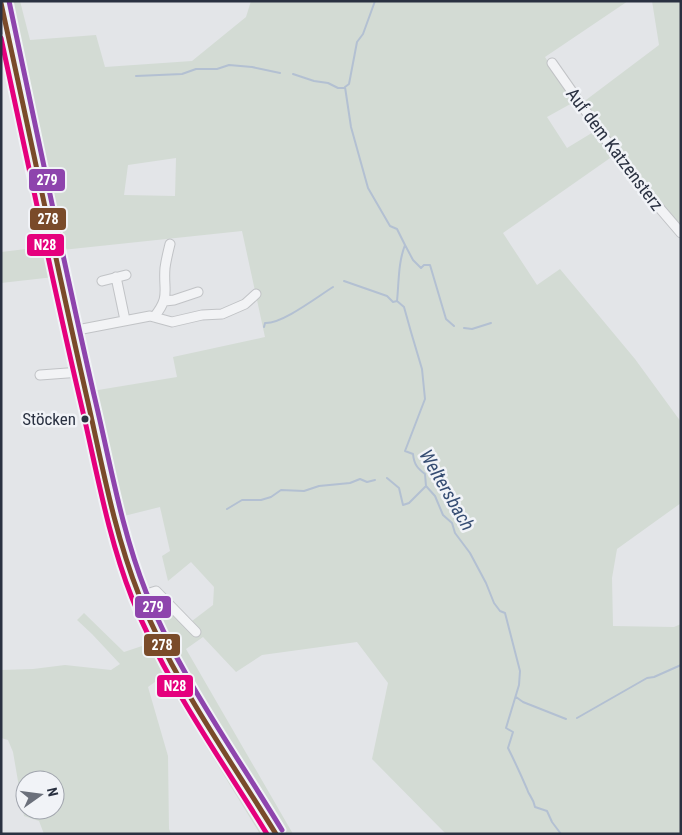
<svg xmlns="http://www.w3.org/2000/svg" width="682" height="835" viewBox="0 0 682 835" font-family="'Roboto Condensed',sans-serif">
<rect width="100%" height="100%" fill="#e3e5e8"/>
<path fill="#d3dbd4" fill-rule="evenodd" d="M10 1H20L30 40 96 35 105 67 192 61 246 17 251 1H628L545 57 574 102 547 117 567 148 595 131 613 156 503 233 537 285 560 269 635 359 681 422V503L617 549 612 578 613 626 674 627 681 624V834H446L372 759 388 683 357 642 262 655 236 672 203 637 186 649 293 834H260L163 676 148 687 168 756 169 829 171 834H44L39 821 24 816 13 752 8 740 1 738V670L33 669 65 665 111 670 120 664 92 634 77 620 84 613 124 652 154 642 145 598 156 593 193 628 192 621 213 605 214 587 191 562 168 581 162 556 170 551 160 507 120 517 92 391 177 377 173 357 265 337 242 231 62 250ZM176 158 175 196 124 195 128 165ZM25 780H55V810H25Z
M652 1H681V227L627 164 582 103 659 45Z
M43 247 54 277 1 283V252Z"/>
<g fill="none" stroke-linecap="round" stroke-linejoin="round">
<path stroke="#b3c0d2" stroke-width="2" d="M375 1 363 34 357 42 349 84 345 87 351 127 368 188 390 226 397 229 405 245C398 263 399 282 397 301L404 307 411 332 422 369 425 399 405 451 413 454C414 464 417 468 425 474L426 486 435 496 443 515 452 523 455 533 470 553 486 583 494 603 500 611 505 613 520 671 519 685 506 728 513 732 508 748C515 762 521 775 527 789 529 796 533 797 535 807L547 811 552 822 561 834
M293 74 314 81 328 83 338 88H345
M136 76 182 74 196 69H217L229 65 252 67 280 73
M405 245 413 260 421 268 424 265H430L446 319 454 326
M344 281 387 296 393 302 397 301
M264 327 265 323C282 324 317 297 333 287
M464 328 472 329 491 323
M387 478 399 488 403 505 409 503 426 486
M227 509 242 500H261L271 497 281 490 304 491 319 486 350 483 360 479 367 482 375 480
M516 697 523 702 566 719
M577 718 647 678 654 677 681 665"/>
<g stroke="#c1c3c6" stroke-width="11">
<path id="minor" d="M552 63 627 170 681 233
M116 277 125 320
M102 281 126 275
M165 301 174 300 198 292
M154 317C171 296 163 291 165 268 166 260 168 252 170 244
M72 331 150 316 172 322 202 315 222 314 245 304 256 294
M40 375 81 372
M140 596 156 591 196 632"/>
</g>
<g stroke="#c0c2c6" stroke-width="12">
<path id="major" d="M1 2C31 138 58 275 90 410 105 472 116 535 139 595 173 680 229 755 276 834"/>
</g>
<use href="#minor" stroke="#f2f3f5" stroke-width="9"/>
<use href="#major" stroke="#f6f6f7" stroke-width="10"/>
<g stroke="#f1f3f7" stroke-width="9">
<path id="bus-1" d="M1 3C30 135 57 267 87 398 102 464 114 532 139 595 173 680 228 756 276 834"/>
</g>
<g stroke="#f1f3f7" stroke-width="9">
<path id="bus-2" d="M1 38C28 162 53 285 82 408 97 472 108 537 132 598 165 682 220 757 267 834"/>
</g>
<g stroke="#f1f3f7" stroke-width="9">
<path id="bus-3" d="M9 1C37 133 64 264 94 395 110 461 121 529 146 592 180 677 235 752 282 830"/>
</g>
<use href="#bus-1" stroke="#7a4b2a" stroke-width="5"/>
<use href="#bus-2" stroke="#e5007d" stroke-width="5"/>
<use href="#bus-3" stroke="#8e44ad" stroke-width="5"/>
</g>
<circle fill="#2a3141" stroke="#f1f3f7" stroke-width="2" cx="85" cy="419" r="4.5"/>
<g text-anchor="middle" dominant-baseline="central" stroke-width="5" stroke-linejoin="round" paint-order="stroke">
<g font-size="17" fill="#2a3141" stroke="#f1f3f7" text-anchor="end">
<text x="76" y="419">Stöcken</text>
</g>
<g font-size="18" fill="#2a3141" stroke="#f1f3f7">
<text transform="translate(615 149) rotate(53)">Auf dem Katzensterz</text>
</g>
<g font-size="19" font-style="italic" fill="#364d73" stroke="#f1f3f7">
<text transform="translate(447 490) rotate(60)">Weltersbach</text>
</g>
</g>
<g stroke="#f1f3f7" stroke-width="2">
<rect x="28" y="168" width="38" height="24" rx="5" fill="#8e44ad"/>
<rect x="29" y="207" width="38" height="24" rx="5" fill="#7a4b2a"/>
<rect x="26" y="233" width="39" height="24" rx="5" fill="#e5007d"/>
<rect x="134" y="595" width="38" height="24" rx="5" fill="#8e44ad"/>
<rect x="143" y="633" width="38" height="24" rx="5" fill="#7a4b2a"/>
<rect x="156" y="674" width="38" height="24" rx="5" fill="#e5007d"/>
</g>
<g font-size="14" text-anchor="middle" font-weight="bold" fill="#fff">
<text x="47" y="185">279</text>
<text x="48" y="224">278</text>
<text x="45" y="250">N28</text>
<text x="153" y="612">279</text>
<text x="162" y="650">278</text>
<text x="175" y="691">N28</text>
</g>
<rect width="682" height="835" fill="none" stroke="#2a3141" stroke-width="5"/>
<g transform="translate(40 795) rotate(76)"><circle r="24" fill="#f1f3f7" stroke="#a1a5ae"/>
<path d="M0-4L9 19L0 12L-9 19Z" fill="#6b707b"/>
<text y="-8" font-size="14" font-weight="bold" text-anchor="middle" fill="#2a3141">N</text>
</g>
</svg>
